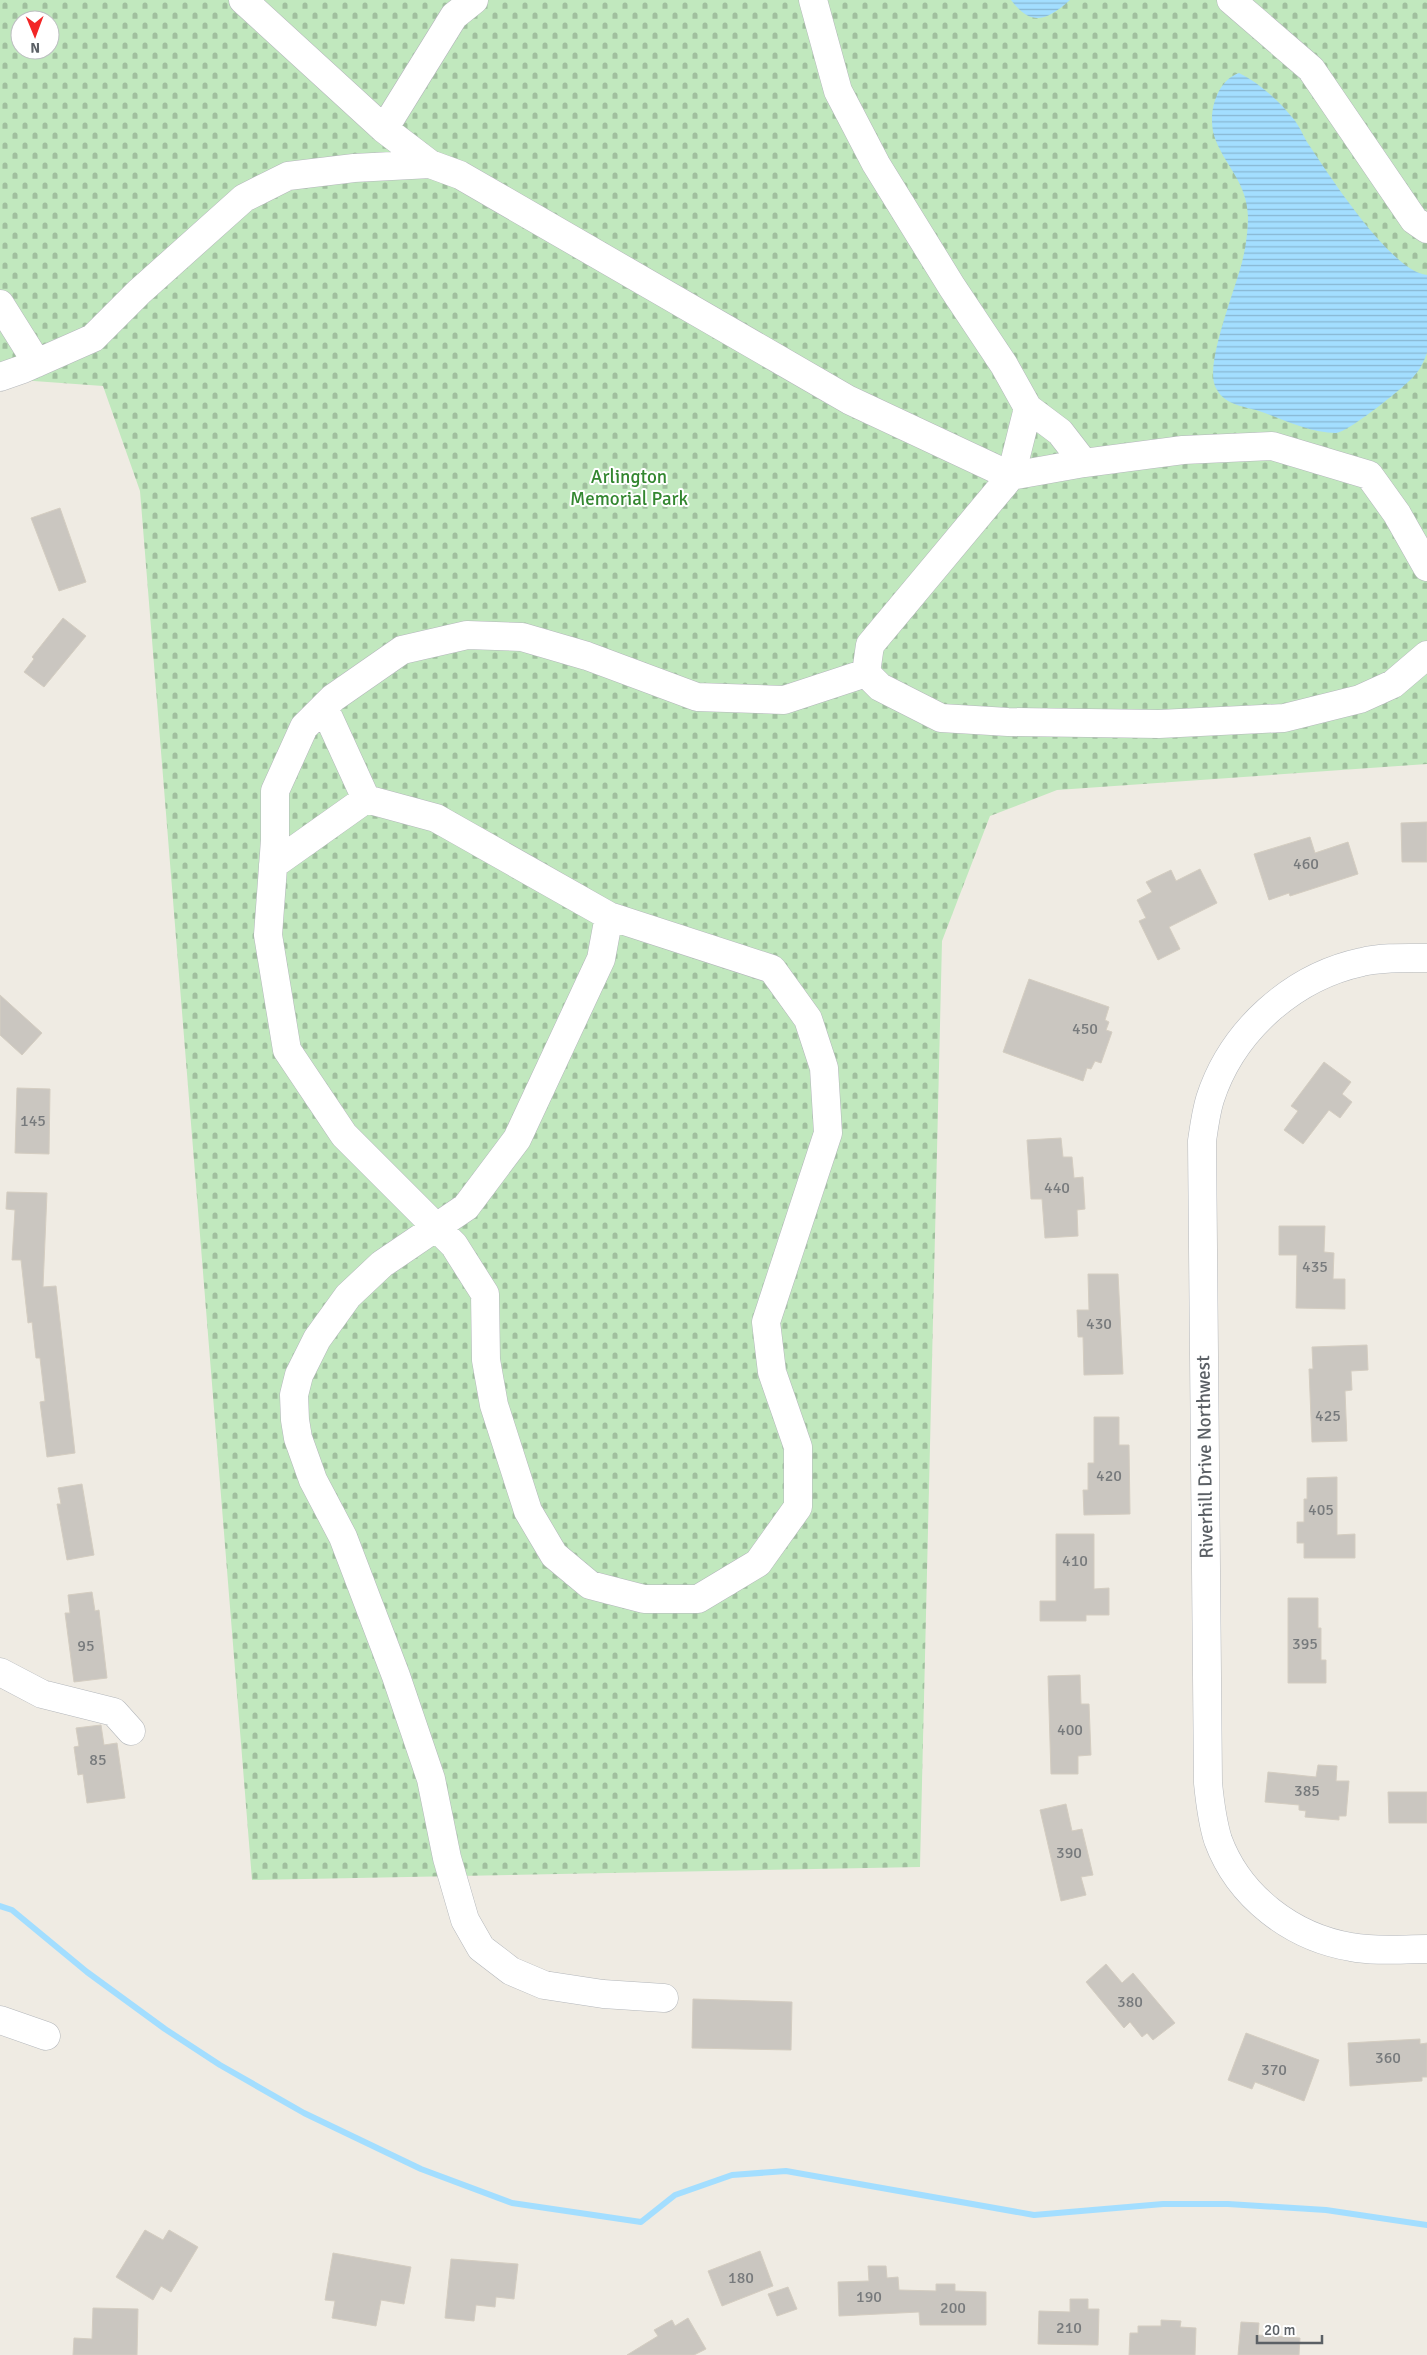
<svg xmlns="http://www.w3.org/2000/svg" width="1427" height="2355" viewBox="0 0 1427 2355" font-family="Signika,sans-serif">
<defs>
<pattern id="cemetery-stones" width="16" height="16" patternUnits="userSpaceOnUse" patternTransform="scale(1.25)"><rect width="16" height="16" fill="#c1e8be"/><path d="M2 7V4a2 2 0 0 1 4 0v3zM10 15v-3a2 2 0 0 1 4 0v3z" fill="#a0bf9e"/></pattern>
<pattern id="water-rules" width="6" height="5" patternUnits="userSpaceOnUse" patternTransform="scale(1.25)"><rect width="6" height="5" fill="#a3deff"/><path d="M0 2.5h6" fill="none" stroke="#88b7d2"/></pattern>
</defs>
<rect width="100%" height="100%" fill="#efebe3"/>
<path fill="url(#cemetery-stones)" fill-rule="evenodd" d="M0 0H1427V764L1057 790 990 816 942 941 920 1867 252 1880 140 491 103 386 6 379 0 381ZM20 20H50V50H20Z"/>
<path fill="url(#water-rules)" d="M1011 0H1070C1047 20 1032 28 1011 0Z
M1239 73C1259 83 1277 99 1291 116 1298 123 1302 133 1307 142 1327 172 1391 272 1427 275V353C1424 361 1420 370 1414 376 1405 387 1347 433 1336 433 1310 433 1283 419 1259 411 1243 406 1223 405 1215 386 1205 362 1237 286 1243 258 1246 246 1248 229 1248 217 1247 183 1227 168 1216 141 1206 118 1215 81 1239 73Z"/>
<g fill="none" stroke-linecap="round" stroke-linejoin="round">
<path stroke="#a3deff" stroke-width="6" d="M0 1906 12 1910 87 1972 165 2029 220 2065 304 2113 421 2169 512 2203 641 2222 675 2195 732 2175 786 2171 1034 2215 1163 2204H1228L1326 2210 1427 2225"/>
</g>
<path fill="#cac6c0" stroke="#d4cdc1" d="M60 508 86 582 59 591 31 518Z
M63 618 86 636 44 687 24 672 34 659 32 657Z
M1427 822V862H1402L1401 823Z
M1310 837 1315 853 1348 842 1358 874 1290 896 1289 893 1269 900 1254 854Z
M1200 869 1217 903 1169 927 1180 949 1158 960 1139 921 1146 918 1137 900 1152 892 1146 882 1171 870 1176 881Z
M1029 979 1109 1007 1105 1020 1109 1022 1106 1030 1112 1032 1101 1063 1095 1061 1091 1069 1087 1068 1083 1081 1003 1052Z
M0 995 42 1033 22 1055 0 1035Z
M1324 1062 1351 1082 1342 1094 1352 1102 1340 1118 1329 1110 1303 1144 1284 1130 1298 1111 1291 1106Z
M17 1088 50 1089 49 1154 15 1153Z
M1061 1138 1063 1157H1072L1074 1178 1083 1177 1085 1209 1077 1210 1078 1236 1045 1238 1042 1199H1031L1027 1140Z
M7 1192 47 1193 43 1287 56 1286 75 1453 47 1457 40 1402 45 1401 40 1358H36L32 1322 28 1323 21 1260H12L15 1210 6 1209Z
M1279 1226H1325L1324 1252 1334 1253 1333 1279H1345V1309L1296 1308 1297 1255H1279Z
M1088 1274H1118L1123 1374 1084 1375 1083 1337H1078L1077 1310H1089Z
M1367 1345 1368 1370 1351 1371 1352 1390 1345 1391 1347 1441 1312 1442 1309 1369H1313L1312 1347Z
M1094 1417H1119V1445H1129L1130 1514 1084 1515 1083 1490H1088V1463H1094Z
M1337 1477V1535L1355 1534V1558H1304V1543H1297V1522H1304V1499H1307V1478Z
M82 1484 94 1555 67 1560 57 1504H61L58 1488Z
M1056 1534H1094V1589L1109 1588V1615H1086V1621H1040V1601H1056Z
M92 1592 95 1611 99 1610 107 1678 74 1682 65 1613H70L68 1595Z
M1288 1598H1318V1628H1321V1660H1326V1683H1288Z
M1080 1675 1081 1704H1089L1091 1755 1078 1756V1774H1051L1048 1676Z
M101 1725 104 1745 117 1743 125 1798 87 1803 83 1774 78 1775 74 1747 79 1746 76 1728Z
M1318 1765 1337 1766 1336 1781H1349L1346 1816H1339V1820L1305 1817 1306 1811 1299 1810V1805L1265 1802 1268 1772 1316 1777Z
M1388 1792H1427V1823H1389Z
M1066 1804 1072 1831 1082 1829 1093 1875 1081 1877 1086 1895 1061 1901 1040 1810Z
M1106 1964 1122 1983 1133 1973 1175 2023 1153 2040 1147 2033 1142 2037 1130 2022 1124 2028 1086 1982Z
M693 1999 792 2002 791 2050 692 2048Z
M1246 2033 1319 2060 1304 2101 1255 2082 1252 2089 1228 2080Z
M1420 2039V2044L1427 2043V2077H1422V2081L1350 2086 1348 2043Z
M145 2230 163 2240 169 2230 198 2247 171 2292 161 2286 153 2300 116 2277Z
M760 2251 773 2286 722 2306 708 2271Z
M333 2253 411 2267 404 2304 381 2300 376 2326 332 2318 335 2301 325 2300Z
M451 2259 518 2264 514 2299 496 2297 495 2307 476 2305 474 2321 445 2318Z
M868 2266H886L887 2278 898 2277 899 2290 936 2291V2284H955V2291L986 2292V2325H920L919 2312 839 2316 838 2282 869 2281Z
M788 2287 797 2309 777 2316 768 2294Z
M1070 2299H1088V2309H1099L1098 2345 1038 2344 1039 2311 1070 2312Z
M93 2308 138 2309 137 2355H73L74 2338 92 2339Z
M688 2318 706 2349 694 2355H627L658 2336 654 2330 672 2320 675 2326Z
M1161 2320 1181 2321 1180 2327 1196 2328 1195 2355H1129L1130 2333H1138V2326H1161Z
M1241 2322 1259 2323 1258 2335 1300 2338 1299 2355H1238Z"/>
<g fill="none" stroke-linecap="round" stroke-linejoin="round">
<g stroke="#b4b7bb" stroke-width="29">
<path id="minor" d="M243 0 384 129 430 164 460 175 849 400 1011 476 1028 408
M813 0 838 91 876 164 952 287 1004 365 1028 408 1060 432 1084 463 1183 450 1272 446 1369 475 1397 514 1427 567
M1231 0 1311 69 1414 220 1427 229
M384 129 454 16 474 0
M0 304 37 363
M0 377 23 369 93 338 139 292 244 198 288 176 354 168 430 164
M1084 463 1011 476 870 645 866 673 880 687 941 718 1008 722 1159 724 1284 718 1360 699 1393 684 1427 655
M324 707 366 799
M273 865 366 799 436 818 609 916 772 969 808 1019 824 1068 828 1133 766 1322 772 1372 798 1447V1507L758 1563 698 1599H644L590 1585 554 1555 528 1511 494 1405 486 1360 485 1294 454 1245 344 1135 287 1050 268 935 275 840V791L304 727 333 698 402 650 467 635 522 637 587 656 697 697 784 700 866 673
M609 916 601 959 517 1139 466 1207 382 1264 348 1296 317 1339 299 1375 294 1395 295 1420 298 1438 313 1480 343 1537 396 1676 431 1779 447 1858 465 1920 481 1948 511 1971 544 1985 603 1994 664 1998
M1427 958C1405 958 1383 957 1362 962 1292 977 1232 1031 1210 1099 1206 1112 1204 1127 1202 1141L1208 1783C1210 1803 1212 1821 1218 1840 1239 1897 1292 1937 1351 1947 1376 1952 1402 1949 1427 1949
M0 1672 42 1694 114 1712 131 1731
M0 2020 46 2036"/>
</g>
<use href="#minor" stroke="#fff" stroke-width="28"/>
</g>
<g text-anchor="middle" dominant-baseline="central" stroke-width="4" stroke-linejoin="round" paint-order="stroke">
<g font-size="16" fill="#777a7c">
<text x="1306" y="864">460</text>
<text x="1085" y="1029">450</text>
<text x="33" y="1121">145</text>
<text x="1057" y="1188">440</text>
<text x="1315" y="1267">435</text>
<text x="1099" y="1324">430</text>
<text x="1328" y="1416">425</text>
<text x="1109" y="1476">420</text>
<text x="1321" y="1510">405</text>
<text x="1075" y="1561">410</text>
<text x="1305" y="1644">395</text>
<text x="86" y="1646">95</text>
<text x="1070" y="1730">400</text>
<text x="98" y="1760">85</text>
<text x="1307" y="1791">385</text>
<text x="1069" y="1853">390</text>
<text x="1130" y="2002">380</text>
<text x="1388" y="2058">360</text>
<text x="1274" y="2070">370</text>
<text x="741" y="2278">180</text>
<text x="869" y="2297">190</text>
<text x="953" y="2308">200</text>
<text x="1069" y="2328">210</text>
</g>
<g font-size="19" fill="#338730" stroke="#fff">
<text x="629" y="477">Arlington<tspan x="629" dy="22">Memorial Park</tspan></text>
</g>
<g font-size="19" fill="#5b6065" stroke="#fff">
<text transform="translate(1205 1457) rotate(-91)">Riverhill Drive Northwest</text>
</g>
</g>
<g transform="translate(35 35) rotate(179)"><circle r="24" fill="#ffffff" stroke="#bdbfc1"/>
<path d="M0-4L9 19L0 12L-9 19Z" fill="#f22626"/>
<text y="-8" font-size="14" font-weight="bold" text-anchor="middle" fill="#5b6065">N</text>
</g>
<path d="M1257 2335v8h65v-8" fill="none" stroke="#5b6065" stroke-width="2.5"/>
<text x="1264" y="2335" font-size="15" fill="#5b6065" stroke="#ffffff" stroke-width="4" paint-order="stroke">20 m</text>
</svg>
